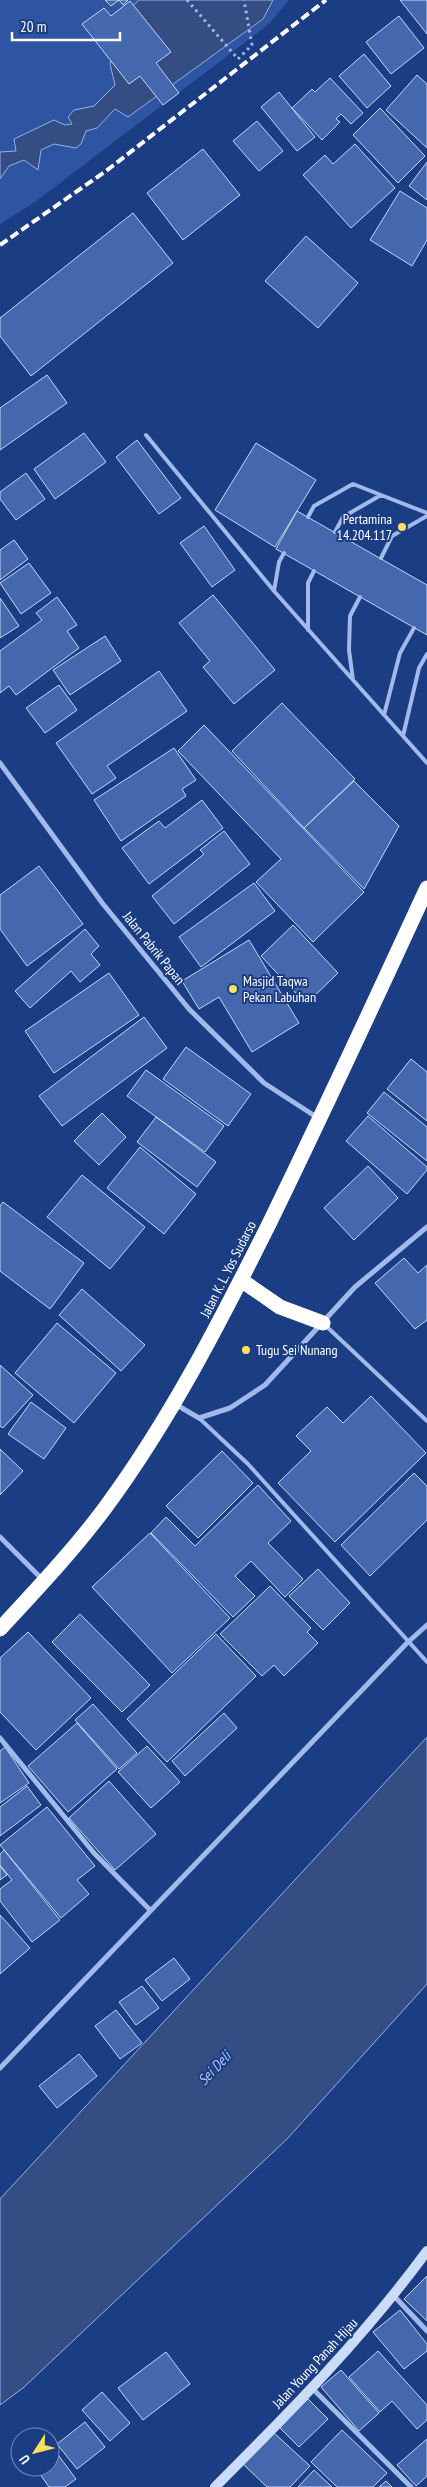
<svg xmlns="http://www.w3.org/2000/svg" width="427" height="2487" viewBox="0 0 427 2487" font-family="'PT Sans Narrow',sans-serif">
<rect width="100%" height="100%" fill="#1b3d84"/>
<path fill="#2e55a2" d="M0 0H139L122 17 110 64 115 85 94 106 74 110 68 117 73 123 16 151 0 152Z
M273 0H289L269 24 35 202 0 224V179L9 166 24 160 54 144H81L86 131 97 128 116 109 129 117 263 19Z"/>
<path fill="#344d82" stroke="#93b3ed" d="M139 0H273L263 19 128 117 115 109 97 128 86 131 81 144 76 148 54 144 41 150 38 170 24 160 9 166 0 179V152L16 151 14 139 54 120 65 125 72 124 68 117 74 110 94 106 115 85 110 64 122 16Z
M427 1737V1984L287 2139 23 2388 0 2405V2199Z"/>
<path fill="#4467ad" stroke="#c5d7f8" d="M105 0H128L123 5 119 0 111 6Z
M400 0H427V34Z
M130 1 171 52 156 63 179 93 163 105 140 76 129 84 82 24 104 8 111 16Z
M399 16 424 48 391 74 366 42Z
M364 54 391 86 367 108 339 76Z
M417 75 427 84V148L386 110Z
M330 78 363 113 351 124 341 114 336 119 340 122 322 140 292 108 312 89 315 92Z
M279 92 315 137 297 151 261 107Z
M380 108 425 156 398 183 353 135Z
M257 121 283 151 259 171 233 141Z
M355 144 395 188 351 228 303 175 325 155 333 164Z
M203 149 240 195 183 240 147 193Z
M427 162V200L409 186Z
M400 191 427 208V240L412 266 370 240Z
M133 213 173 263 31 376 0 336V318Z
M306 236 358 283 318 328 265 281Z
M47 375 67 403 0 450V408Z
M84 433 106 462 55 499 34 469Z
M137 440 181 498 159 514 116 457Z
M256 443 316 480 275 547 215 510Z
M26 473 45 499 16 520 0 499V492Z
M297 511 427 585V635L276 549Z
M204 526 235 570 212 587 180 543Z
M14 540 28 559 0 580V550Z
M29 563 51 593 21 614 0 583Z
M213 595 275 670 234 704 203 667 210 661 179 623Z
M57 597 77 625 67 631 79 648 16 695 9 686 0 693V651L42 620 36 613Z
M0 598 19 626 0 638Z
M105 636 121 661 70 695 53 670Z
M159 671 187 711 107 766 116 778 92 794 56 743Z
M59 685 77 710 45 733 26 708Z
M282 703 355 779 304 828 232 751Z
M204 725 364 892 313 942 256 882 281 859 178 751Z
M174 748 196 780 182 789 186 796 121 841 94 800Z
M354 781 399 826 364 889 304 828Z
M202 800 223 828 149 884 122 848 159 821 165 828Z
M224 831 250 864 174 924 152 896 204 854 200 850Z
M39 866 83 924 27 966 0 929V895Z
M254 883 275 911 201 967 179 937Z
M293 925 338 973 306 1004 261 956Z
M85 929 99 946 91 954 100 965 80 982 71 971 30 1008 15 991Z
M249 940 299 1023 252 1052 219 997 199 1009 182 981Z
M109 973 139 1015 54 1073 25 1031Z
M144 1017 167 1048 62 1126 39 1096Z
M186 1047 251 1094 228 1126 163 1079Z
M411 1059 427 1072V1121L387 1089Z
M146 1070 224 1126 205 1152 127 1096Z
M384 1092 427 1127V1161L367 1113Z
M102 1113 126 1137 99 1165 74 1141Z
M368 1116 427 1167V1170L407 1194 346 1141Z
M156 1117 216 1162 197 1187 137 1142Z
M140 1147 196 1194 164 1234 107 1188Z
M368 1166 398 1198 354 1240 324 1208Z
M82 1175 145 1227 110 1269 47 1217Z
M3 1202 84 1263 50 1309 0 1271V1206Z
M404 1258 418 1273 427 1265V1320L415 1329 375 1283Z
M82 1289 145 1345 121 1371 59 1315Z
M57 1323 116 1373 74 1423 15 1373Z
M0 1365 33 1395 3 1428 0 1426Z
M371 1396 426 1453 335 1542 278 1483 311 1451 296 1436 327 1407 343 1423Z
M31 1402 66 1428 44 1459 8 1434Z
M0 1449 23 1471 0 1495Z
M222 1451 253 1483 198 1538 166 1506Z
M414 1473 427 1486V1520L370 1576 341 1545Z
M258 1485 291 1521 268 1543 303 1579 285 1597 251 1561 235 1576 255 1596 233 1617 151 1533 166 1517 195 1546Z
M150 1533 230 1618 172 1673 92 1587Z
M318 1569 350 1603 323 1630 289 1596Z
M270 1586 311 1628 307 1632 318 1643 284 1676 274 1665 262 1676 220 1634Z
M80 1614 150 1685 122 1712 52 1642Z
M28 1632 91 1698 36 1750 0 1712V1658Z
M216 1634 256 1676 167 1762 127 1719Z
M93 1704 137 1753 119 1769 75 1720Z
M224 1713 237 1728 185 1776 172 1761Z
M77 1723 117 1769 68 1812 28 1766Z
M147 1746 180 1782 151 1808 118 1772Z
M5 1747 29 1783 0 1803V1751Z
M109 1781 156 1834 115 1870 69 1818Z
M27 1786 41 1805 0 1836V1807Z
M47 1807 95 1866 77 1880 89 1894 61 1918 0 1845Z
M4 1850 60 1920 32 1942 0 1901V1889L12 1880 0 1865V1854Z
M0 1866 7 1875 0 1880Z
M0 1915 30 1948 0 1974Z
M174 1958 190 1979 162 2001 145 1980Z
M142 1986 159 2008 136 2025 119 2002Z
M116 2010 142 2043 120 2059 95 2026Z
M79 2054 97 2076 57 2108 39 2086Z
M427 2276V2321L404 2299Z
M400 2310 427 2344V2351L404 2369 373 2332Z
M378 2351 427 2405V2420L417 2429 392 2401 380 2412 349 2377Z
M166 2352 190 2384 143 2420 118 2388Z
M341 2370 379 2413 359 2431 321 2387Z
M102 2392 130 2423 110 2441 82 2410Z
M308 2399 328 2419 299 2447 279 2427Z
M85 2422 105 2447 77 2469 57 2444Z
M342 2430 387 2473 373 2487H337L311 2462Z
M273 2432 310 2466 290 2487H267L243 2464Z
M427 2439V2476L416 2486 397 2465Z
M50 2444 76 2479 65 2487H49L35 2467H50Z
M314 2470 332 2487H298Z
M386 2481 392 2487H379Z"/>
<g fill="none" stroke-linecap="round" stroke-linejoin="round">
<path stroke="#a1baeb" stroke-width="3" stroke-dasharray="2.5 4" stroke-linecap="butt" d="M187 0 238 59 252 45 244 0"/>
<path stroke="#a1baeb" stroke-width="4" d="M146 435 274 591 353 680
M308 517 314 506 353 484 381 495
M335 532 343 517 381 495 427 513
M381 558 392 536 427 516
M274 591 279 562 284 553
M360 597 350 616 349 650 353 680 427 763
M308 630V583L314 571
M384 715 400 653 414 628
M403 736 419 668 427 654
M325 1325 427 1421
M199 1418 248 1464 427 1662"/>
<path stroke="#a1baeb" stroke-width="5" d="M0 763 103 904 189 1009 264 1083 318 1118
M175 1404 199 1418 230 1408 265 1385 355 1287 427 1227
M0 1537 42 1579
M0 1738 94 1853 150 1910
M0 2068 407 1643 427 1625
M394 2296 427 2331
M313 2389 411 2487"/>
<path stroke="#ccdbf8" stroke-width="10" d="M215 2487C290 2412 364 2337 427 2251"/>
<path stroke="#fff" stroke-width="15" d="M241 1280 280 1307 323 1323
M0 1629C36 1590 73 1551 105 1508 170 1420 220 1322 269 1224 323 1113 375 1001 427 888"/>
<path stroke="#fff" stroke-width="4" stroke-dasharray="9 4" stroke-linecap="butt" d="M0 245 106 171 326 0"/>
</g>
<g fill="#fde05d" stroke="#1b3d84" stroke-width="2">
<circle cx="402" cy="527" r="5"/>
<circle cx="233" cy="989" r="5"/>
<circle cx="246" cy="1350" r="5"/>
</g>
<g text-anchor="middle" dominant-baseline="central" stroke-width="4" stroke-linejoin="round" paint-order="stroke">
<g font-size="14" fill="#fff" stroke="#1b3d84" text-anchor="start">
<text x="392" y="519" text-anchor="end">Pertamina<tspan x="392" dy="16">14.204.117</tspan></text>
<text x="243" y="981">Masjid Taqwa<tspan x="243" dy="16">Pekan Labuhan</tspan></text>
<text x="256" y="1350">Tugu Sei Nunang</text>
</g>
<g font-size="14" fill="#fff" stroke="#1b3d84">
<text transform="translate(154 948) rotate(51)">Jalan Pabrik Papan</text>
<text transform="translate(228 1269) rotate(-63)">Jalan K. L. Yos Sudarso</text>
<text transform="translate(315 2363) rotate(-47)">Jalan Young Panah Hijau</text>
</g>
<g font-size="15" font-style="italic" fill="#acc5f3" stroke="#1b3d84">
<text transform="translate(214 2068) rotate(-47)">Sei Deli</text>
</g>
</g>
<g transform="translate(35 2452) rotate(234)"><circle r="24" fill="#1b3d84" stroke="#768bb5"/>
<path d="M0-4L9 19L0 12L-9 19Z" fill="#fde05d"/>
<text y="-8" font-size="14" font-weight="bold" text-anchor="middle" fill="#ffffff">U</text>
</g>
<path d="M12 32v8h108v-8" fill="none" stroke="#ffffff" stroke-width="2.5"/>
<text x="20" y="32" font-size="15" fill="#ffffff" stroke="#1b3d84" stroke-width="4" paint-order="stroke">20 m</text>
</svg>
